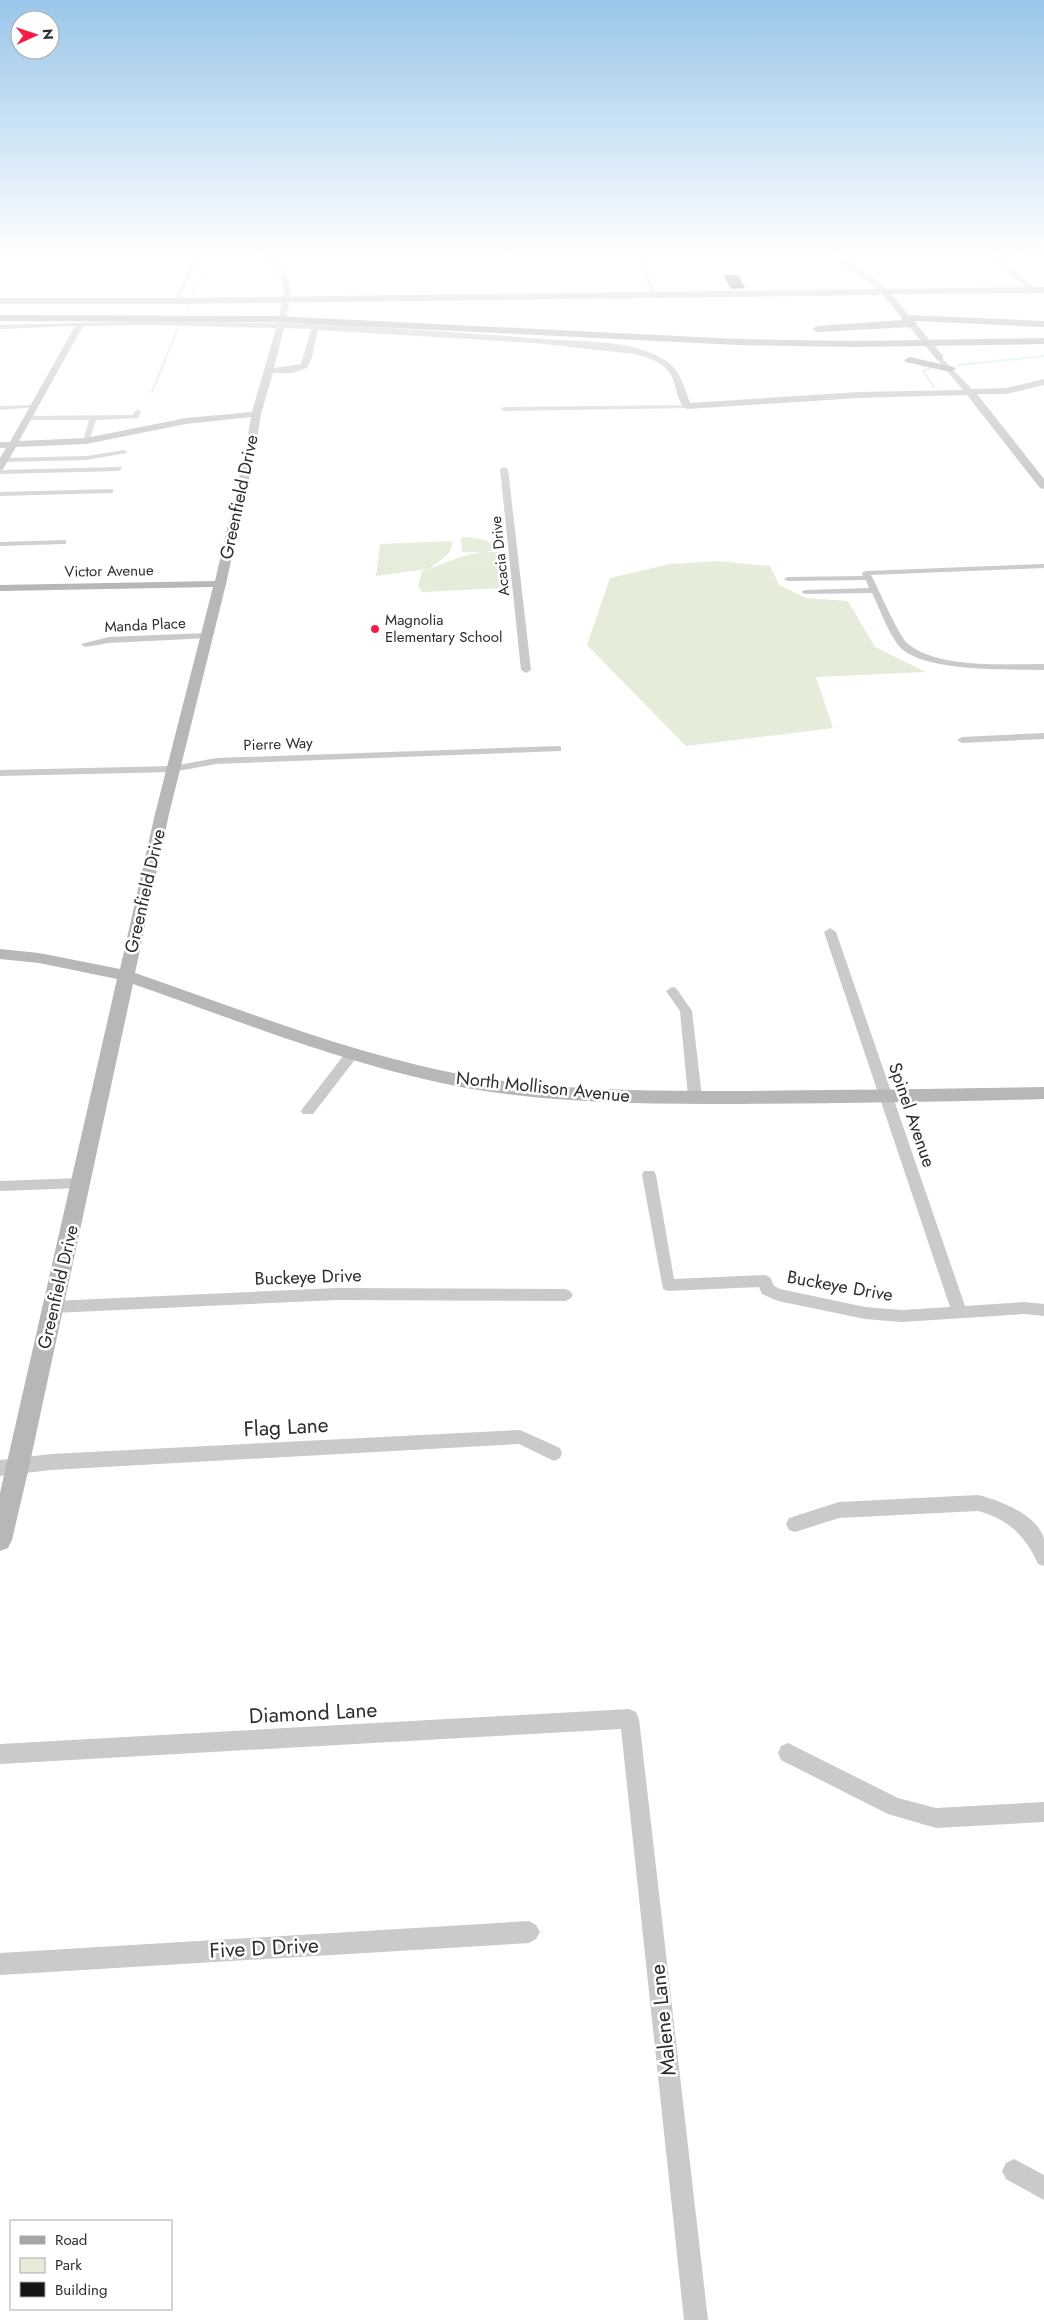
<svg xmlns="http://www.w3.org/2000/svg" width="1044" height="2320" viewBox="0 0 1044 2320" font-family="Jost,sans-serif">
<rect width="100%" height="100%" fill="#fff"/>
<path fill="#e5ecd9" d="M461 537C476 538 488 538 498 550L482 552H499L503 588 422 592 418 586 422 572 427 569 376 576 380 544 452 541C453 556 438 560 429 569L460 557 481 552H462Z
M718 561 770 566 779 585 806 598 848 601 875 647 926 672 816 677 833 728 686 746 587 645 610 578 670 564Z"/>
<g fill="none" stroke-linecap="round" stroke-linejoin="round">
<path stroke="#c3e2ee" stroke-width="2" d="M192 298 198 281 224 265 257 253
M187 308 188 305
M958 365 1044 356
M933 367 923 371 934 387
M152 392 178 328"/>
</g>
<path fill="#141414" d="M723 275H738L745 288 731 289Z"/>
<g fill="none" stroke-linecap="round" stroke-linejoin="round">
<path fill="#cacaca" fill-rule="evenodd" d="M194 253H200L179 301 174 302Z
M635 253H640L657 295 652 294Z
M689 405 687 408 504 411 501 409 504 407Z
M0 406 34 405 37 407 0 410Z
M136 410 141 411 138 418 96 420 89 441 86 443 83 441 89 420H28L25 418 28 416 133 415Z
M125 450 127 453 86 460 4 462 0 460 4 458 86 456Z
M121 467 122 469 118 471 0 474V470Z
M504 467 508 469 531 670 526 673 521 670 500 469Z
M113 489V493H110L0 496V492Z
M66 540V544H63L0 546V542Z
M1044 564V568L871 575C878 588 899 636 907 643 936 669 1006 664 1044 664V670C1010 669 920 673 898 645 887 630 880 609 872 593L805 594 801 592 805 590 869 588 866 580 788 581 784 579 788 577 863 576 862 573 866 571Z
M206 633 209 634V638L109 643 85 647 81 644 109 637Z
M1044 733V739L962 743 957 740 962 737Z
M558 746 561 747V751L216 764 173 772 0 776V770L173 766 216 758Z
M830 928 836 932 965 1306 1024 1302 1044 1304V1316L1024 1314 902 1322 865 1319 778 1301 762 1294 759 1287 668 1291 663 1289 642 1175 644 1171H654L656 1175 674 1279 765 1275 770 1277 774 1286 780 1289 865 1307 902 1310 950 1307 824 932Z
M672 987 676 988 692 1011 702 1097 695 1102 688 1097 680 1011 666 991Z
M352 1050 357 1051 358 1054 357 1057 313 1114H303L301 1111 303 1108 347 1051Z
M81 1178 86 1179 88 1183 86 1187 81 1188 0 1191V1181Z
M336 1288 565 1289 570 1291 573 1295 570 1299 565 1301 336 1300 53 1313 48 1311 45 1307 48 1303 53 1301Z
M520 1430 560 1448 562 1453 560 1458 554 1461 519 1444 51 1470 0 1476V1460L51 1454Z
M978 1495C999 1500 1038 1515 1044 1539 1044 1547 1044 1558 1044 1566L1038 1564C1026 1536 1008 1519 978 1511L839 1518 795 1532 789 1530 786 1524 789 1518 839 1502Z
M629 1709 636 1712 639 1719 708 2320H684L621 1729 0 1764V1744Z
M788 1743 898 1798 936 1808 1044 1802V1822L936 1828 888 1814 781 1760 778 1753 781 1746Z
M529 1921 536 1925 540 1932 536 1939 529 1943 0 1975V1953Z
M1014 2159 1044 2175V2200L1006 2179 1002 2171 1006 2163Z"/>
<path fill="#b7b7b7" fill-rule="evenodd" d="M260 253H267C295 280 293 287 285 323 371 326 457 332 544 339 581 342 629 339 663 359 680 368 684 386 690 403L858 392 963 390 936 358 940 356 972 389 1006 388 1044 379V385L1006 394H977L1044 479V489L1040 488 967 395 858 398 687 409C677 405 676 382 670 373 662 362 648 357 635 354L534 343 318 330 312 357 307 368 292 373H273L261 414 255 452 226 584 169 814 135 973C243 1010 351 1054 464 1075 554 1091 645 1091 737 1091 839 1090 942 1089 1044 1087V1099C943 1102 842 1103 741 1104 649 1104 557 1104 466 1088 352 1067 242 1022 133 984L29 1467 12 1540 8 1548 0 1551V1493L117 979 39 963 0 959V949L39 953 120 969 155 814 213 587 0 591V585L215 581 245 452 251 417 186 424 86 444 16 447 3 469 0 470V458L6 448H0V442H10L75 326 0 329V325L153 321 277 323C281 305 290 286 276 270 271 264 264 259 260 253ZM153 325 276 328 252 412 186 418 86 438 19 441 83 326ZM284 328 311 329 301 364 274 368Z
M825 253C844 253 875 277 888 291L881 293 857 273Z
M989 253H996L1035 288V292H1029Z"/>
<path fill="#a5a5a5" fill-rule="evenodd" d="M1044 287V293L891 294 943 356V360H937L883 295 176 304H0V298H176Z"/>
<path fill="#949494" fill-rule="evenodd" d="M0 315 275 316 737 339 854 341 1044 338V344L854 347 737 345 275 322 0 321Z
M906 315 1044 321V327L915 321 917 324 912 327 817 332 812 329 817 326 902 320V316Z
M910 357 954 367 956 369 950 372 906 362 904 360Z"/>
</g>
<linearGradient id="sky" x2="0" y2="1"><stop stop-color="#99c6ea"/><stop offset="0.44" stop-color="#fff"/><stop offset="1" stop-color="#fff" stop-opacity="0"/></linearGradient>
<rect width="1044" height="578" fill="url(#sky)"/>
<circle fill="#f41e47" stroke="#fff" stroke-width="2" cx="375" cy="629" r="5"/>
<g text-anchor="middle" dominant-baseline="central" stroke-width="5" stroke-linejoin="round" paint-order="stroke">
<g font-size="15" fill="#2d2d2d" stroke="#fff">
<text transform="translate(500 556) rotate(-96)">Acacia Drive</text>
<text transform="translate(109 571) rotate(-1)">Victor Avenue</text>
<text transform="translate(145 625) rotate(-3)">Manda Place</text>
<text transform="translate(278 744) rotate(-2)">Pierre Way</text>
</g>
<g font-size="15" fill="#2d2d2d" stroke="#fff" text-anchor="start">
<text x="385" y="620">Magnolia<tspan x="385" dy="17">Elementary School</tspan></text>
</g>
<g font-size="18" fill="#2d2d2d" stroke="#fff">
<text transform="translate(239 497) rotate(-78)">Greenfield Drive</text>
<text transform="translate(145 891) rotate(-77)">Greenfield Drive</text>
<text transform="translate(543 1087) rotate(6)">North Mollison Avenue</text>
<text transform="translate(912 1115) rotate(71)">Spinel Avenue</text>
<text transform="translate(308 1277) rotate(-2)">Buckeye Drive</text>
<text transform="translate(840 1286) rotate(10)">Buckeye Drive</text>
<text transform="translate(58 1287) rotate(-77)">Greenfield Drive</text>
</g>
<g font-size="21" fill="#2d2d2d" stroke="#fff">
<text transform="translate(286 1427) rotate(-3)">Flag Lane</text>
<text transform="translate(313 1713) rotate(-3)">Diamond Lane</text>
<text transform="translate(264 1948) rotate(-3)">Five D Drive</text>
<text transform="translate(663 2020) rotate(-96)">Malene Lane</text>
</g>
</g>
<rect x="10" y="2220" width="162" height="90" fill="#ffffff" stroke="#ababab"/>
<rect x="20" y="2236" width="25" height="8" fill="#a5a5a5" stroke="#ababab"/>
<text x="55" y="2245" font-size="15" fill="#2d2d2d">Road</text>
<rect x="20" y="2258" width="25" height="15" fill="#e5ecd9" stroke="#ababab"/>
<text x="55" y="2270" font-size="15" fill="#2d2d2d">Park</text>
<rect x="20" y="2282" width="25" height="15" fill="#141414" stroke="#ababab"/>
<text x="55" y="2295" font-size="15" fill="#2d2d2d">Building</text>
<g transform="translate(35 35) rotate(87)"><circle r="24" fill="#ffffff" stroke="#ababab"/>
<path d="M0-4L9 19L0 12L-9 19Z" fill="#f41e47"/>
<text y="-8" font-size="14" font-weight="bold" text-anchor="middle" fill="#2d2d2d">N</text>
</g>
</svg>
